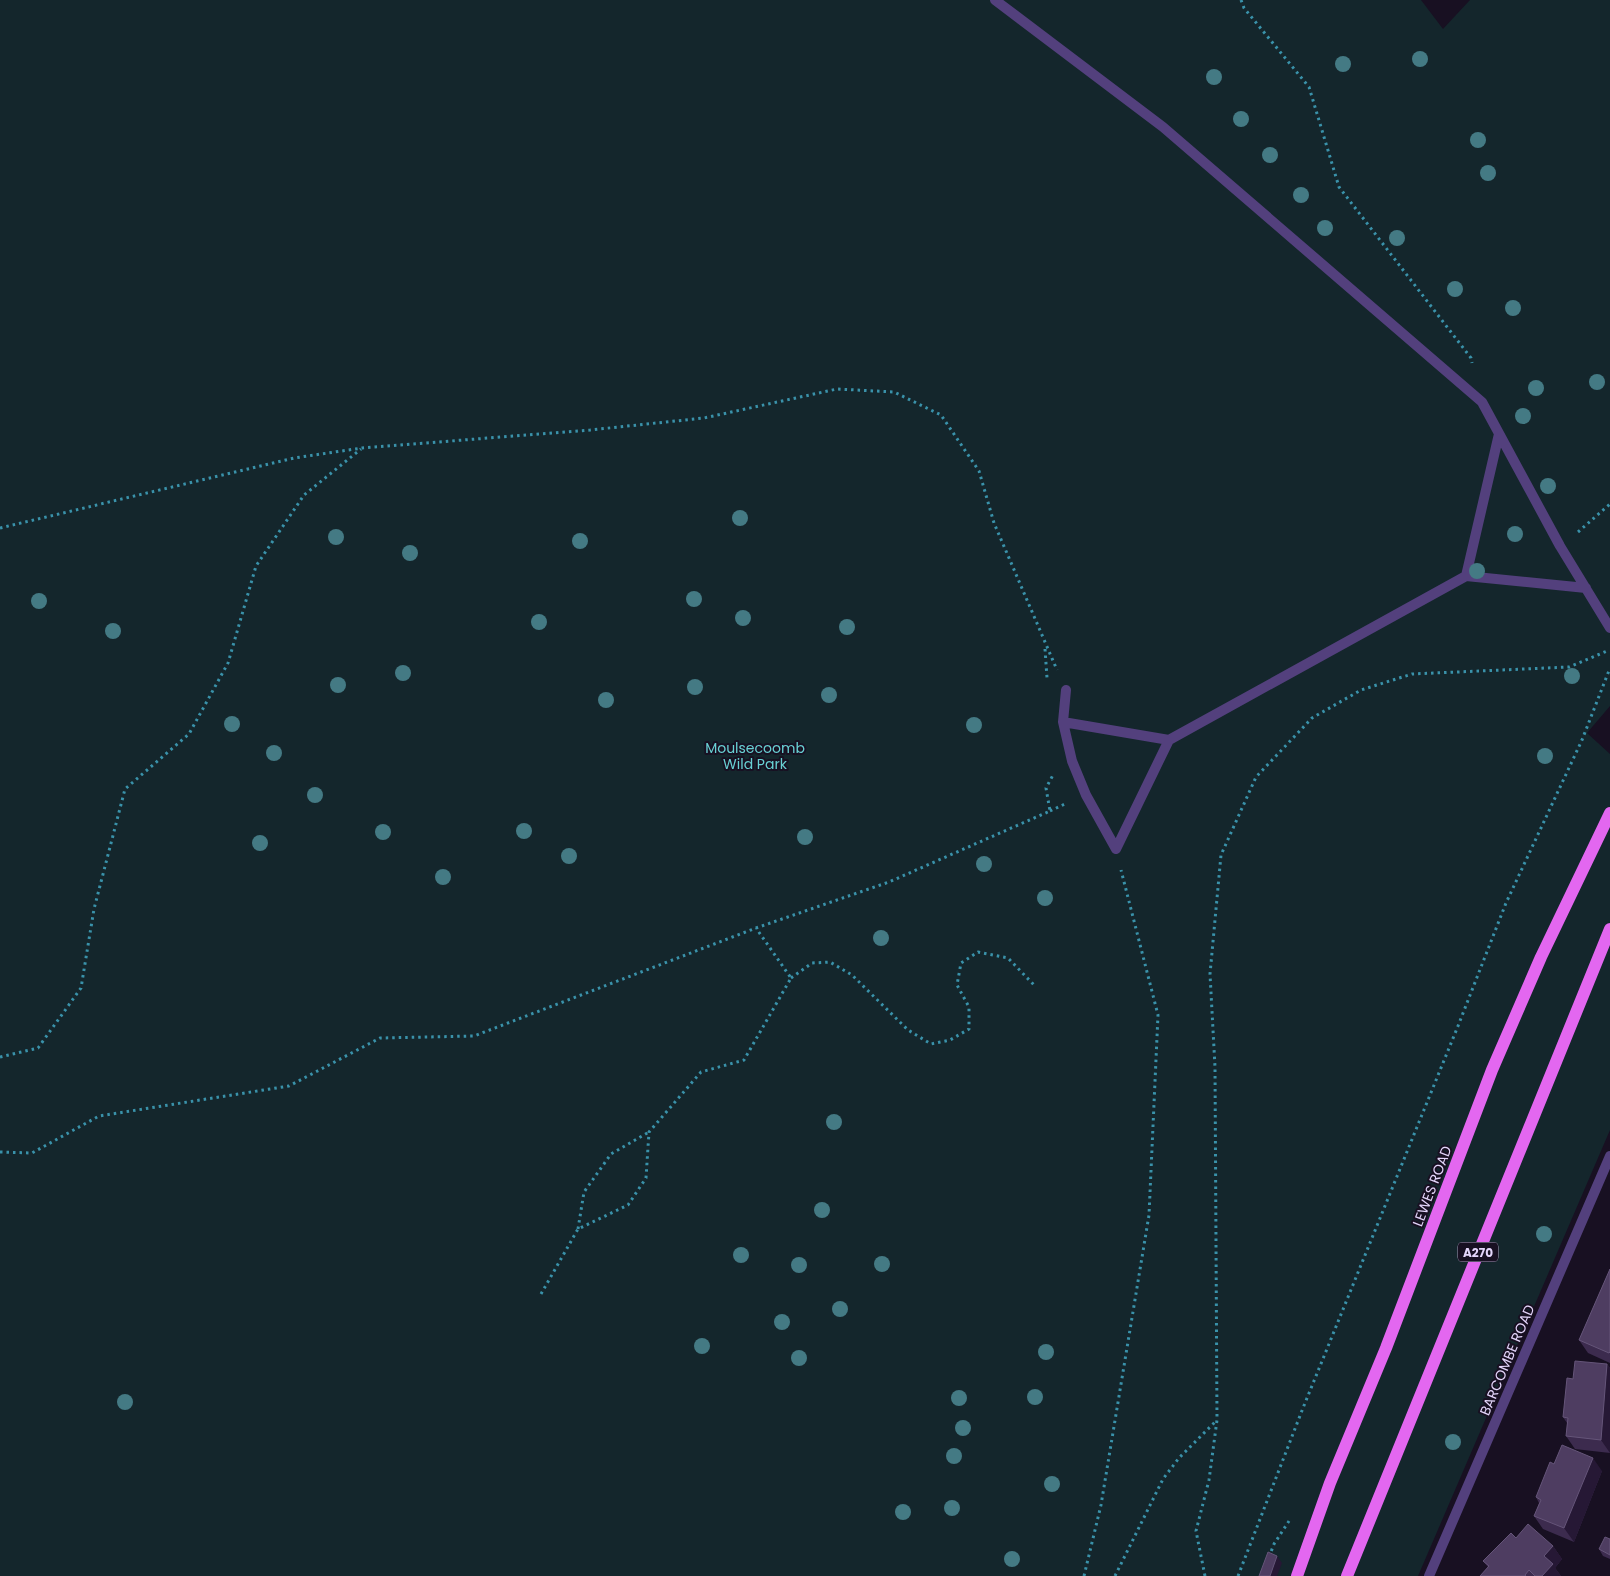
<svg xmlns="http://www.w3.org/2000/svg" width="1610" height="1576" viewBox="0 0 1610 1576" font-family="Poppins,sans-serif">
<rect width="100%" height="100%" fill="#181022"/>
<path fill="#14262c" d="M0 0H1421L1443 29 1470 0H1610V706L1587 733 1610 754V1130L1418 1576H0Z"/>
<g fill="none" stroke-linecap="round" stroke-linejoin="round">
<path stroke="#3a92aa" stroke-width="3" stroke-dasharray="2.5 4" stroke-linecap="butt" d="M1241 0 1244 8 1309 87 1339 187 1471 358 1472 363
M0 528 294 458 362 448 590 430 704 418 837 389 894 392 941 415 979 471 994 523 1057 670
M1578 532 1610 504
M1045 649 1047 678
M1050 811 1065 804
M791 978 812 963 830 962 852 975 908 1030 931 1044 950 1040 969 1029V1007L957 985 961 963 978 952 1008 958 1034 985
M0 1057 38 1048 81 988 94 909 125 789 189 734 228 663 256 566 304 495 361 449
M0 1152 32 1153 99 1116 289 1086 380 1038 474 1036 756 928 889 882 1050 811 1046 788 1053 775
M578 1229 584 1192 611 1154 649 1132
M541 1294 578 1229 628 1205 646 1178 649 1132 701 1072 744 1060 791 978 756 928
M1269 1557 1274 1544 1289 1521
M1084 1576 1101 1505 1149 1215 1158 1015 1121 870
M1115 1576 1163 1479 1179 1458 1216 1421
M1205 1576 1196 1531 1209 1480 1217 1420 1215 1067 1210 974 1221 855 1256 777 1312 718 1361 690 1412 674 1569 667 1607 651
M1238 1576 1303 1408 1458 1026 1506 903 1582 740 1610 668"/>
<path stroke="#53407d" stroke-width="10" d="M995 0 1163 127 1482 402 1560 546 1610 628
M1466 576 1586 588
M1063 722 1169 740 1116 849 1086 795 1072 761 1063 722 1066 690
M1169 740 1466 576 1499 434"/>
<path stroke="#53407d" stroke-width="10" d="M1429 1576 1610 1156"/>
<path stroke="#e367f0" stroke-width="12" d="M1297 1576 1330 1483 1386 1348 1492 1070 1541 957 1610 813
M1347 1576 1610 929"/>
</g>
<g fill="#447a84">
<circle cx="1420" cy="59" r="8"/>
<circle cx="1343" cy="64" r="8"/>
<circle cx="1214" cy="77" r="8"/>
<circle cx="1241" cy="119" r="8"/>
<circle cx="1478" cy="140" r="8"/>
<circle cx="1270" cy="155" r="8"/>
<circle cx="1488" cy="173" r="8"/>
<circle cx="1301" cy="195" r="8"/>
<circle cx="1325" cy="228" r="8"/>
<circle cx="1397" cy="238" r="8"/>
<circle cx="1455" cy="289" r="8"/>
<circle cx="1513" cy="308" r="8"/>
<circle cx="1597" cy="382" r="8"/>
<circle cx="1536" cy="388" r="8"/>
<circle cx="1523" cy="416" r="8"/>
<circle cx="1548" cy="486" r="8"/>
<circle cx="740" cy="518" r="8"/>
<circle cx="1515" cy="534" r="8"/>
<circle cx="336" cy="537" r="8"/>
<circle cx="580" cy="541" r="8"/>
<circle cx="410" cy="553" r="8"/>
<circle cx="1477" cy="571" r="8"/>
<circle cx="694" cy="599" r="8"/>
<circle cx="39" cy="601" r="8"/>
<circle cx="743" cy="618" r="8"/>
<circle cx="539" cy="622" r="8"/>
<circle cx="847" cy="627" r="8"/>
<circle cx="113" cy="631" r="8"/>
<circle cx="403" cy="673" r="8"/>
<circle cx="1572" cy="676" r="8"/>
<circle cx="338" cy="685" r="8"/>
<circle cx="695" cy="687" r="8"/>
<circle cx="829" cy="695" r="8"/>
<circle cx="606" cy="700" r="8"/>
<circle cx="232" cy="724" r="8"/>
<circle cx="974" cy="725" r="8"/>
<circle cx="274" cy="753" r="8"/>
<circle cx="1545" cy="756" r="8"/>
<circle cx="315" cy="795" r="8"/>
<circle cx="524" cy="831" r="8"/>
<circle cx="383" cy="832" r="8"/>
<circle cx="805" cy="837" r="8"/>
<circle cx="260" cy="843" r="8"/>
<circle cx="569" cy="856" r="8"/>
<circle cx="984" cy="864" r="8"/>
<circle cx="443" cy="877" r="8"/>
<circle cx="1045" cy="898" r="8"/>
<circle cx="881" cy="938" r="8"/>
<circle cx="834" cy="1122" r="8"/>
<circle cx="822" cy="1210" r="8"/>
<circle cx="1544" cy="1234" r="8"/>
<circle cx="741" cy="1255" r="8"/>
<circle cx="882" cy="1264" r="8"/>
<circle cx="799" cy="1265" r="8"/>
<circle cx="840" cy="1309" r="8"/>
<circle cx="782" cy="1322" r="8"/>
<circle cx="702" cy="1346" r="8"/>
<circle cx="1046" cy="1352" r="8"/>
<circle cx="799" cy="1358" r="8"/>
<circle cx="1035" cy="1397" r="8"/>
<circle cx="959" cy="1398" r="8"/>
<circle cx="125" cy="1402" r="8"/>
<circle cx="963" cy="1428" r="8"/>
<circle cx="1453" cy="1442" r="8"/>
<circle cx="954" cy="1456" r="8"/>
<circle cx="1052" cy="1484" r="8"/>
<circle cx="952" cy="1508" r="8"/>
<circle cx="903" cy="1512" r="8"/>
<circle cx="1012" cy="1559" r="8"/>
</g>
<path fill="#3c2b4e" d="M1610 1269V1363L1588 1353 1579 1340Z
M1607 1364 1610 1368V1453L1575 1449 1566 1436 1567 1423 1563 1417 1573 1379Z
M1554 1464 1602 1471 1574 1542 1543 1529 1534 1516 1539 1503 1536 1497Z
M1516 1538 1553 1546 1562 1559 1555 1568 1561 1576H1480L1488 1567 1483 1561Z
M1610 1539V1559L1603 1556 1599 1549Z"/>
<path fill="#261835" d="M1607 1364 1610 1368V1453L1601 1440Z
M1593 1458 1602 1471 1574 1542 1564 1528Z
M1553 1546 1562 1559 1555 1568 1561 1576H1542L1544 1556Z
M1277 1556 1282 1563 1277 1576H1270Z"/>
<path fill="#4e3d61" stroke="#655579" d="M1610 1269V1352L1609 1353 1579 1340Z
M1575 1361 1607 1364 1601 1440 1566 1436 1568 1418 1563 1417 1567 1378 1573 1379Z
M1562 1445 1593 1458 1564 1528 1534 1516 1541 1500 1536 1497 1550 1462 1554 1464Z
M1528 1524 1553 1546 1544 1556 1553 1564 1542 1576H1535L1529 1570 1525 1575 1526 1576H1480L1489 1566 1483 1561 1511 1533 1516 1538Z
M1605 1537 1610 1539V1555L1599 1549Z
M1268 1552 1277 1556 1270 1576H1259Z"/>
<g text-anchor="middle" dominant-baseline="central" stroke-width="4" stroke-linejoin="round" paint-order="stroke">
<rect fill="#181022" stroke="#a79bba" stroke-width="1" x="1458" y="1242.5" width="40" height="19" rx="4"/>
<g font-size="12" font-weight="bold" fill="#e4d6fb">
<text x="1478" y="1252">A270</text>
</g>
<g font-size="14" fill="#68d1d4" stroke="#181022">
<text x="755" y="748">Moulsecoomb<tspan x="755" dy="16">Wild Park</tspan></text>
</g>
<g font-size="14" fill="#e4d6fb" stroke="#181022">
<text transform="translate(1432 1186) rotate(-69)">LEWES ROAD</text>
<text transform="translate(1507 1360) rotate(-67)">BARCOMBE ROAD</text>
</g>
</g>
</svg>
